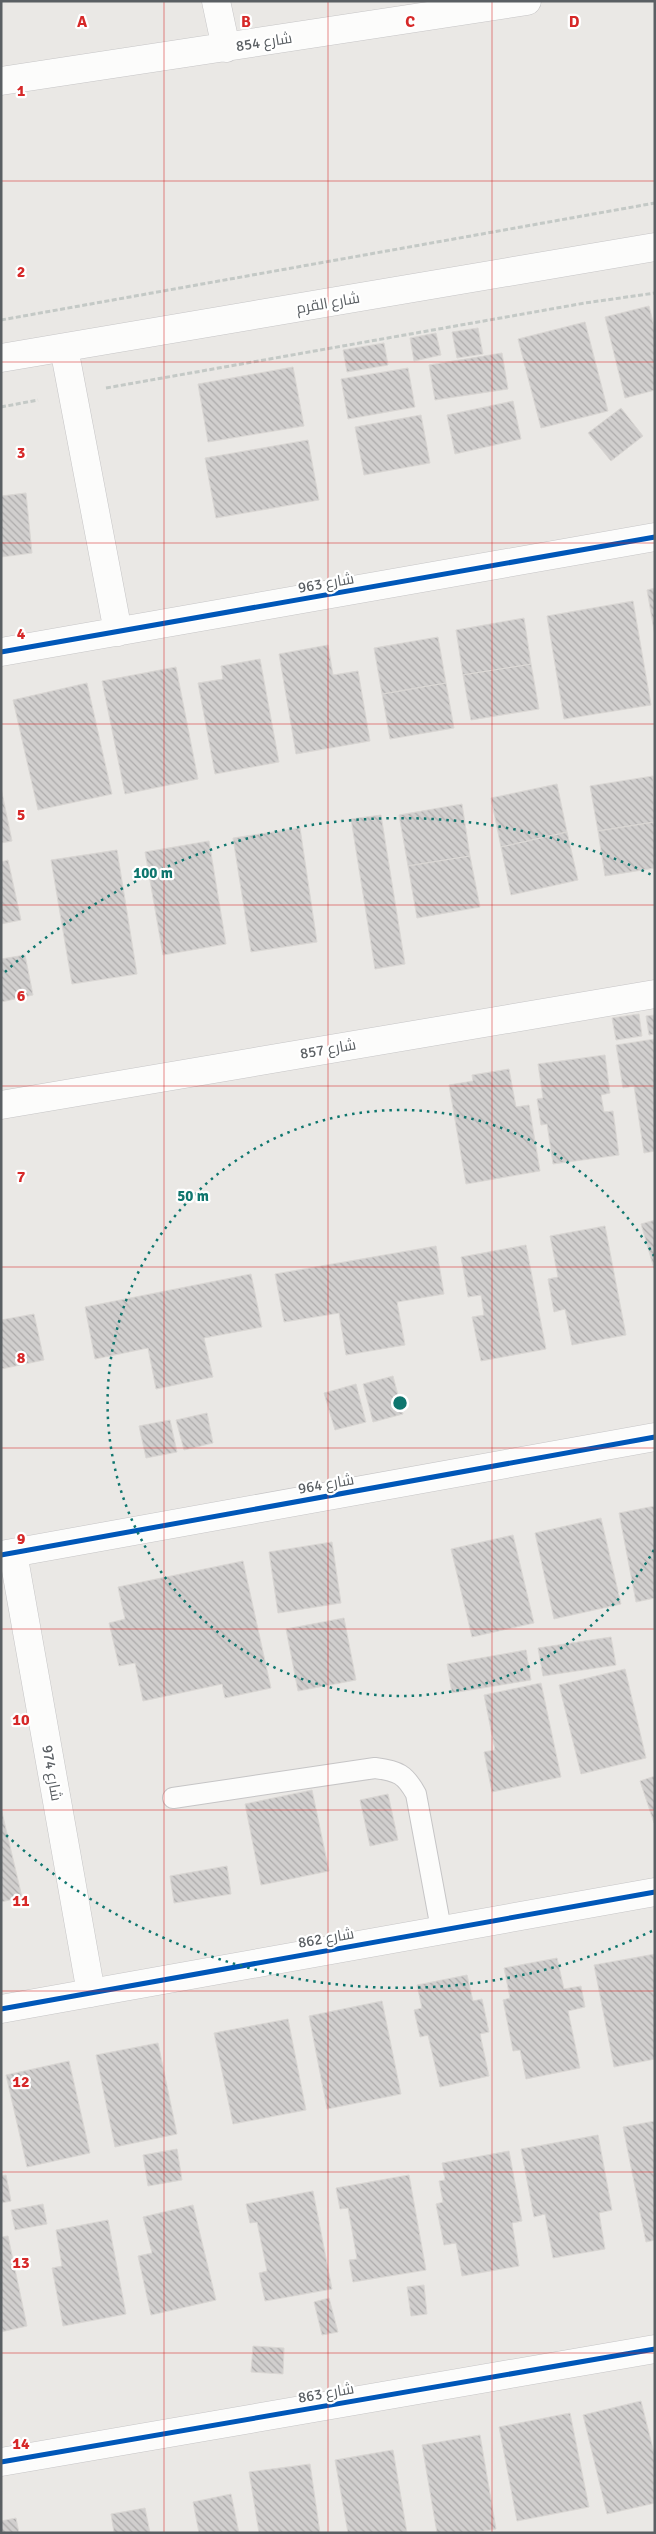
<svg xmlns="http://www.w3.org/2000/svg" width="656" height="2534" viewBox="0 0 656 2534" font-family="Signika,Cairo,sans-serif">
<defs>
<pattern id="building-back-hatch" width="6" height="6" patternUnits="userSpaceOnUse" patternTransform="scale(1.25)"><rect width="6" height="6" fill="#d1cfce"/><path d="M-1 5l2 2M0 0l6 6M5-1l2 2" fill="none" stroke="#adabab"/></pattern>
</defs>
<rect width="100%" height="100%" fill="#eae8e5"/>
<path fill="url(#building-back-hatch)" stroke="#dad7d4" d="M649 306 655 330V390L625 398 605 317Z
M585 322 608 411 541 428 518 339Z
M478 328 483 354 457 358 452 332Z
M436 333 441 355 414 361 410 338Z
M384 343 388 365 347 372 343 350Z
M502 353 508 389 435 400 429 365Z
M293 367 304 426 208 442 198 384Z
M408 368 415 407 348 419 341 379Z
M513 401 521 439 455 454 447 415Z
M621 408 643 436 611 461 588 433Z
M421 415 430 463 364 475 355 427Z
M308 440 319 500 216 518 205 458Z
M26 493 32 553 1 557V496Z
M655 588V636L647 590Z
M633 601 651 705 564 719 547 616Z
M524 618 531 664 463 675 456 630Z
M438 637 446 683 382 694 374 648Z
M328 645 333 675 358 671 370 741 296 754 279 654Z
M260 659 279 762 215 774 198 683 223 679 221 666Z
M531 664 539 709 471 720 463 675Z
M176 667 198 779 125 794 102 681Z
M87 683 112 794 38 810 13 700Z
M446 683 454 728 390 739 382 694Z
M653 776 655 822 598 831 590 786Z
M557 784 567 832 501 847 491 798Z
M1 788 12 841 1 843Z
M462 804 470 856 408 866 399 815Z
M381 815 405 964 375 969 351 819Z
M655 822V868L605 876 598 831Z
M300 828 317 942 251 952 233 838Z
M567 832 578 880 511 895 501 847Z
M209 841 226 944 163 955 145 852Z
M117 850 137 974 72 984 51 860Z
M470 856 480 907 417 918 408 866Z
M8 860 21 920 1 924V862Z
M25 955 33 995 1 1002V959Z
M639 1014 642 1036 616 1040 612 1018Z
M655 1015V1034L649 1035 646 1016Z
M655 1039V1151L644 1153 634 1086 623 1088 616 1045Z
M605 1055 610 1093 601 1095 604 1112 613 1111 619 1155 553 1164 547 1124 541 1125 537 1099 543 1098 538 1064Z
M509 1069 516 1107 529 1105 540 1171 466 1184 449 1085 473 1081 472 1075Z
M655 1220V1272L641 1224Z
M605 1226 626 1335 572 1345 565 1309 554 1312 548 1279 558 1277 550 1236Z
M526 1245 546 1349 481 1361 472 1317 484 1315 481 1295 468 1297 461 1257Z
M436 1246 444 1294 397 1302 405 1345 346 1355 339 1313 284 1322 275 1274Z
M251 1274 262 1327 204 1338 213 1377 156 1389 148 1348 95 1359 85 1307Z
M34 1314 44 1360 1 1369V1320Z
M393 1376 403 1414 373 1422 363 1384Z
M356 1384 366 1422 335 1430 324 1393Z
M207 1413 213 1443 184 1450 176 1420Z
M170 1420 177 1452 146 1458 139 1426Z
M655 1506V1598L636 1602 619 1513Z
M601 1518 621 1604 554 1619 535 1533Z
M513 1535 534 1623 472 1637 451 1549Z
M332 1542 341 1603 278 1613 269 1552Z
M243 1561 271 1688 225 1698 222 1684 143 1701 135 1663 119 1666 109 1623 125 1619 118 1587Z
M344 1618 356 1680 298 1691 286 1629Z
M611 1637 616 1665 543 1676 538 1648Z
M526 1650 531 1680 452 1693 447 1664Z
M625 1669 646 1758 581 1774 559 1685Z
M541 1683 561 1777 492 1792 484 1752 495 1750 484 1695Z
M655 1776V1823H654L640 1781Z
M312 1790 329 1871 261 1885 245 1804Z
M388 1794 398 1840 370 1846 360 1800Z
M1 1808 22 1897 1 1902Z
M227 1866 231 1894 174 1903 170 1876Z
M655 1954V2059L614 2067 594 1965Z
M557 1958 564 1989 581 1986 585 2007 568 2011 580 2068 526 2079 520 2050 513 2051 503 2000 510 1998 504 1968Z
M467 1975 473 2001 482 1999 489 2032 480 2034 489 2076 440 2087 428 2035 420 2037 414 2010 422 2008 417 1985Z
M382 2001 401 2094 327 2109 309 2016Z
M288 2019 306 2110 233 2124 214 2033Z
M158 2043 177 2134 115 2147 96 2055Z
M69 2061 90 2153 27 2167 6 2075Z
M655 2121V2240L646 2242 623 2127Z
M598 2135 612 2210 599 2213 605 2249 553 2258 545 2214 534 2217 521 2149Z
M177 2149 182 2180 148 2186 143 2155Z
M509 2151 522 2221 512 2223 519 2266 462 2276 456 2243 444 2245 436 2204 443 2202 439 2181 445 2180 442 2163Z
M6 2175 11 2201 1 2203V2176Z
M409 2175 426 2270 353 2282 349 2260 357 2259 348 2208 340 2209 336 2188Z
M313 2191 332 2289 265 2301 259 2273 267 2271 257 2222 250 2223 246 2204Z
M43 2204 47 2224 15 2230 11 2210Z
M193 2205 216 2300 151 2315 138 2256 152 2253 143 2217Z
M108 2220 126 2314 63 2326 52 2268 62 2266 56 2230Z
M8 2236 27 2326 1 2332V2237Z
M424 2285 427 2314 411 2316 407 2287Z
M329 2298 338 2332 322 2335 314 2302Z
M253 2346 284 2348 283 2374 251 2372Z
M641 2401 655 2457V2503L607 2514 583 2415Z
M570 2413 589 2507 517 2521 499 2427Z
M480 2435 496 2529 472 2533H437L422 2445Z
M393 2450 407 2533H348L335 2460Z
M310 2464 320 2533H259L249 2472Z
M231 2494 239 2533H199L193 2502Z
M145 2508 150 2533H114L111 2514Z
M16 2518 19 2533H1V2521Z"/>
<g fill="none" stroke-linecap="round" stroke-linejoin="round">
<g stroke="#c6c5c6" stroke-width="22">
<path id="lane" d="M173 1798 375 1768C398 1771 405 1774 416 1794L441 1929"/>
</g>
<g stroke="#c6c5c6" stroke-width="29">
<path id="street" d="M216 1 226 48
M1 81 527 1
M64 348 118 632
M1 358 655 247
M1 652 655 537
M1 1105 655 994
M13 1553 91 1993
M1 1555 655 1437
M1 2009 655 1892
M1 2462 655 2349"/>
</g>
<path stroke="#c4c9c6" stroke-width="3" stroke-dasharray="5 2.5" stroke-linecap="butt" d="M1 320 655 203
M106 388 585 303 655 293
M1 407 38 400"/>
<use href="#lane" stroke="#fcfcfb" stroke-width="20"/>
<use href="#street" stroke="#fcfcfb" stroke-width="28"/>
<g stroke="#fff" stroke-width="8">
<path id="cycleway" d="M1 652 655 537
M1 1555 655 1437
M1 2009 655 1892
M1 2462 655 2349"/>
</g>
<use href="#cycleway" stroke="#0057b8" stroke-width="5"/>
</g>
<path fill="none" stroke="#d62828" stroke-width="1" stroke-opacity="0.55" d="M164 1V2533M328 1V2533M492 1V2533M1 181H655M1 362H655M1 543H655M1 724H655M1 905H655M1 1086H655M1 1267H655M1 1448H655M1 1629H655M1 1810H655M1 1991H655M1 2172H655M1 2353H655"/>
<g fill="none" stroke="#0f766e" stroke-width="2.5" stroke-dasharray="2.5 5">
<path d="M654 1550A293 293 0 1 1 654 1256"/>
<path d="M652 1931A585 585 0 0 1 5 1834M5 972A585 585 0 0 1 652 875"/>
</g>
<g text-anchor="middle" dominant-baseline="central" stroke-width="4.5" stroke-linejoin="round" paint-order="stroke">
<g font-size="15" fill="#5a5f63" stroke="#fff">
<text transform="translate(264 42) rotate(-9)">شارع 854</text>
<text transform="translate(328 303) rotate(-10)">شارع القرم</text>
<text transform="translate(326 583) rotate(-10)">شارع 963</text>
<text transform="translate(328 1049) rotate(-10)">شارع 857</text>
<text transform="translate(326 1484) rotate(-10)">شارع 964</text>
<text transform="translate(52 1773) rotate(80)">شارع 974</text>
<text transform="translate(326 1938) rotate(-10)">شارع 862</text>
<text transform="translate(326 2393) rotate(-10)">شارع 863</text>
</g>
</g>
<g font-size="16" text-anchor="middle" font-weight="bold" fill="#d62828" stroke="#fff" stroke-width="4.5" stroke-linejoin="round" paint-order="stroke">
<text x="82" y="27">A</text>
<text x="246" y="27">B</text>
<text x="410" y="27">C</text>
<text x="574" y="27">D</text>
<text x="21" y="96">1</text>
<text x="21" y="277">2</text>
<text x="21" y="458">3</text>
<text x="21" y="639">4</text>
<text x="21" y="820">5</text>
<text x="21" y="1001">6</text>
<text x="21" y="1182">7</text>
<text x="21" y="1363">8</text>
<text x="21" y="1544">9</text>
<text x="21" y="1725">10</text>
<text x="21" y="1906">11</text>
<text x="21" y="2087">12</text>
<text x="21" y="2268">13</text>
<text x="21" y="2449">14</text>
</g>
<circle cx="400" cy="1403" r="8" fill="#0f766e" stroke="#fff" stroke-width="2.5"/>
<g font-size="15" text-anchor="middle" font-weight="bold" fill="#0f766e" stroke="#fff" stroke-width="4.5" stroke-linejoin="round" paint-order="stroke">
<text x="153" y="878">100 m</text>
<text x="193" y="1201">50 m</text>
</g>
<rect width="656" height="2534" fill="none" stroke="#5a5f63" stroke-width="5"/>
</svg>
